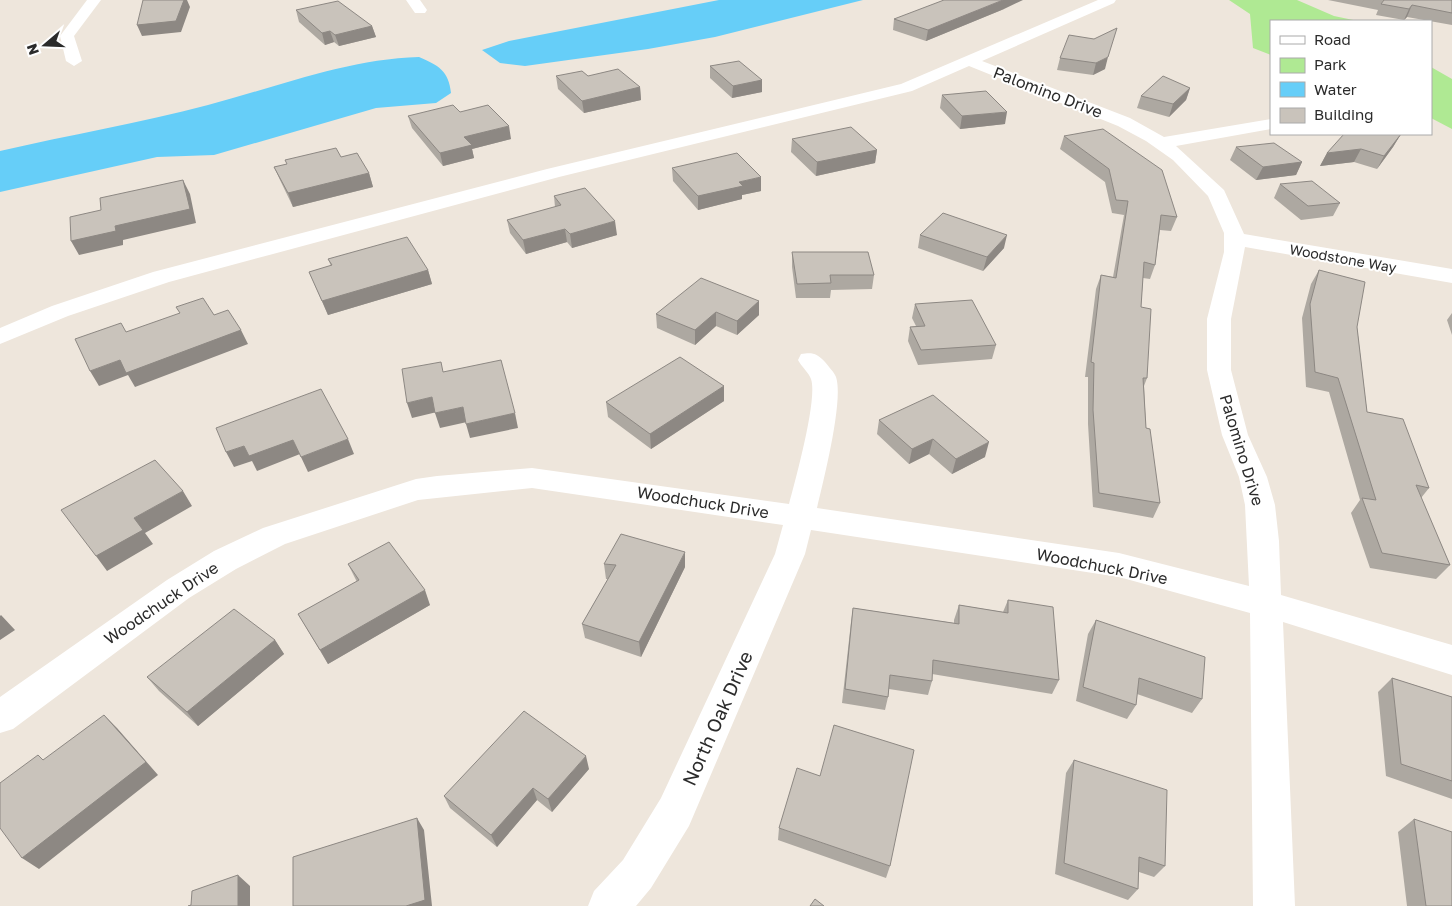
<svg xmlns="http://www.w3.org/2000/svg" width="1452" height="906" viewBox="0 0 1452 906" font-family="'Golos Text',sans-serif">
<rect width="100%" height="100%" fill="#eee6dc"/>
<path fill="#afe993" d="M1229 0H1297L1334 16 1358 21H1271V55L1253 48 1250 14Z
M1431 67 1452 79V129L1431 118Z"/>
<path fill="#66cef8" d="M719 0H863L715 37 648 49 525 66 500 63 482 50 509 41Z
M419 57C438 65 449 71 451 93L436 103 376 108 214 155 157 157 0 192V151C69 135 140 123 208 105 277 87 347 59 419 57Z"/>
<g fill="none" stroke-linecap="round" stroke-linejoin="round">
<path fill="#fff" fill-rule="evenodd" d="M87 0H101L74 36 82 61 74 66 66 61 60 36Z
M406 0H420L427 10 425 13H415Z
M1098 0H1116L1114 3 982 61 1130 118 1164 137 1271 119V129L1176 146 1224 190 1244 234 1452 269V283L1245 247 1231 319V370L1248 435 1267 477 1275 505 1279 541 1281 595 1452 645V675L1283 622 1295 906H1253L1250 613 1119 577 811 530 805 554 689 826 651 888 636 906H588L594 891 623 860 661 798 775 554 783 525 532 488 418 500 285 544 236 569 189 598 13 729 0 733V697L167 580 214 551 263 528 416 479 437 476 532 468 789 504C795 481 818 399 811 379 809 373 801 366 798 360L801 354C812 352 817 353 825 362 828 366 834 372 836 377 844 400 823 483 817 508L1119 553 1249 586 1245 505 1239 477 1222 435 1207 370V319L1224 252V233L1208 196 1173 160 1146 141 1118 126 969 66 912 91 559 177 169 282 68 316 0 344V328L52 306 153 272 547 169 901 84Z"/>
</g>
<path fill="#ada8a1" d="M1328 0H1452V25L1407 17 1404 20 1376 15 1378 10Z
M1004 9 926 41 893 30 894 19Z
M296 10 372 26 376 37 339 46 334 42 325 45 299 22Z
M1094 39 1105 69 1093 75 1057 70 1060 58Z
M710 66 762 80V92L732 98 710 78Z
M556 76H588L640 87 641 100 584 113 558 89Z
M1190 88 1186 100 1169 117 1137 108 1141 96Z
M942 95 1005 124 960 129 940 108Z
M460 112 511 139 472 149 474 158 443 166 412 128 408 116Z
M1401 134 1393 147 1377 169 1354 162 1320 166 1327 153Z
M1064 136 1177 217 1171 231 1160 230 1155 265 1150 279 1143 278 1141 307 1147 378 1144 386 1146 428 1160 503 1153 518 1093 507 1088 424V377H1085L1096 289 1101 275 1113 277 1124 215 1112 213 1105 182 1060 149Z
M792 139 877 150 875 163 816 176 791 152Z
M1236 147 1302 162 1296 175 1256 180 1230 160Z
M341 157 369 173 373 187 293 207 280 180 274 167Z
M672 168 761 191 742 195V199L698 210 673 181Z
M1280 184 1340 203 1333 216 1301 220 1274 198Z
M554 196 617 235 572 248 567 242 526 254 510 233 507 220 555 207Z
M920 235 1004 248 983 271 918 248Z
M792 252 874 275 872 289 831 290 830 298H796L792 267Z
M328 259 428 270 432 284 328 315 309 272 331 266Z
M1319 270 1357 327 1367 412 1429 488 1421 498 1450 565 1436 579 1370 568 1351 513 1360 500 1329 392 1306 387 1302 318 1311 284Z
M759 301V315L737 335 716 326 695 345 657 328 656 314Z
M915 304 996 345 992 359 918 365 908 341 910 327 916 326 912 318Z
M1452 313V335L1447 320Z
M724 386V401L651 449 608 417 606 402Z
M879 420 985 457 952 474 929 454 909 464 877 434Z
M348 564 430 605 328 664 298 614 357 582Z
M604 564 685 567 641 657 585 638 582 624 608 579H606Z
M1008 600 1059 680 1052 694 932 674V681L928 695 889 689 888 697 885 710 842 703 851 622 853 608 954 623V620L959 605 1003 612Z
M1096 620 1202 699 1192 713 1137 694 1136 705 1127 719 1076 701 1088 634Z
M275 640 284 654 198 726 159 691 147 677Z
M1392 678 1452 697V799L1386 776 1378 692Z
M1074 760 1165 866 1154 877 1139 872 1138 889 1128 900 1055 874 1066 773Z
M589 769 552 812 537 800 497 847 450 808 444 796Z
M1414 819 1452 906H1407L1398 832Z
M779 828 890 866 886 878 778 840Z"/>
<path fill="#8d8883" d="M184 0H187L190 7 181 32 142 36 137 25Z
M1003 0H1023L1004 9 926 41 928 30Z
M1412 5 1407 17 1404 20 1409 9Z
M372 26 376 37 339 46 335 35Z
M330 31 334 42 325 45 322 33Z
M1108 57 1105 69 1093 75 1096 63Z
M762 80V92L732 98 733 86Z
M640 87 641 100 584 113 582 101Z
M1190 88 1186 100 1169 117 1173 104Z
M1007 112 1005 124 960 129 962 116Z
M509 126 511 139 472 149 474 158 443 166 440 153 464 137Z
M1401 134 1393 147 1377 169 1384 156Z
M1361 149 1354 162 1320 166 1327 153Z
M877 150 875 163 816 176 817 162Z
M1302 162 1296 175 1256 180 1263 167Z
M369 173 373 187 293 207 288 193Z
M761 177V191L742 195V199L698 210V196L739 182Z
M183 180 190 194 196 223 123 240V245L79 255 71 241 115 226Z
M615 221 617 235 572 248 570 234Z
M565 229 567 242 526 254 523 240Z
M1007 235 1004 248 983 271 987 257Z
M428 270 432 284 328 315 322 301Z
M759 301V315L737 335V321Z
M716 312V326L695 345V330Z
M241 330 248 344 135 387 128 375 99 386 90 371 120 360Z
M724 386V401L651 449 650 434Z
M432 397 437 412 412 418 407 403Z
M463 407 467 422 440 428 435 413Z
M515 413 518 428 470 438 466 424Z
M348 439 354 454 308 472 301 457Z
M933 439 929 454 909 464 912 449Z
M293 440 300 454 257 471 252 461 234 467 226 452 244 446Z
M989 442 985 457 952 474 956 459Z
M183 491 192 506 145 533 153 544 107 571 96 556 134 518Z
M685 552V567L641 657 639 642Z
M425 590 430 605 328 664 320 650Z
M1 615 15 630 0 640V616Z
M275 640 284 654 198 726 187 712Z
M104 715 117 728 158 775 39 869 22 858Z
M586 756 589 769 552 812 548 799Z
M533 788 537 800 497 847 491 835Z
M417 818 424 830 432 906H406Z
M238 875 250 886V906H238Z"/>
<path fill="#c9c3bb" stroke="#8d8883" d="M143 0H184L176 21 137 25Z
M944 0H1003L928 30 894 19Z
M1384 0H1452V13L1412 5 1409 9 1381 4Z
M338 1 372 26 335 35 330 31 322 33 296 10Z
M1117 28 1108 57 1096 63 1060 58 1069 35 1094 39Z
M739 61 762 80 733 86 710 66Z
M618 69 640 87 582 101 556 76 582 71 588 76Z
M1163 76 1190 88 1173 104 1141 96Z
M986 91 1007 112 962 116 942 95Z
M453 105 460 112 488 105 509 126 464 137 472 145 440 153 408 116Z
M851 127 877 150 817 162 792 139Z
M1103 129 1162 170 1177 217 1161 215 1155 265 1144 262 1141 307 1151 309 1147 378H1143L1146 428 1150 429 1160 503 1099 493 1093 410 1094 363 1091 362 1101 275 1116 278 1128 201 1116 200 1109 169 1064 136Z
M1344 134H1401L1384 156 1361 149 1327 153Z
M1274 143 1302 162 1263 167 1236 147Z
M336 148 341 157 357 153 369 173 288 193 274 167 287 164 285 160Z
M737 153 761 177 739 182 743 186 698 196 672 168Z
M183 180 190 209 115 226 116 231 71 241 70 217 101 210 100 198Z
M1312 181 1340 203 1308 206 1280 184Z
M585 188 615 221 570 234 565 229 523 240 507 220 561 205 554 196Z
M943 213 1007 235 987 257 920 235Z
M407 237 428 270 322 301 309 272 332 265 328 259Z
M792 252H868L874 275H830L831 283 797 284Z
M1319 270 1365 282 1357 327 1367 412 1403 419 1429 488 1416 485 1450 565 1382 553 1362 498 1376 500 1338 378 1315 372 1310 304Z
M701 278 759 301 737 321 716 312 695 330 656 314Z
M203 298 214 315 228 310 241 330 126 373 120 360 90 371 75 339 121 323 126 332 180 313 176 307Z
M972 300 996 345 921 350 910 327 925 326 915 304Z
M680 357 724 386 650 434 606 402Z
M501 360 515 413 466 424 463 407 435 413 432 397 407 403 402 369 441 362 443 372Z
M321 389 348 439 301 457 293 440 249 456 244 446 226 452 216 428Z
M933 395 989 442 956 459 933 439 912 449 879 420Z
M155 460 183 491 134 518 143 530 96 556 61 510Z
M621 534 685 552 639 642 582 624 616 565 604 564Z
M389 542 425 590 320 650 298 614 359 580 348 564Z
M1008 600 1053 607 1059 680 933 660 932 681 890 675 888 697 845 689 853 608 959 624V605L1008 613Z
M234 609 275 640 187 712 147 677Z
M1096 620 1205 657 1202 699 1139 678 1136 705 1083 687Z
M1392 678 1452 697V781L1401 764Z
M524 711 586 756 548 799 533 788 491 835 444 796Z
M104 715 146 762 22 858 0 828V783L38 755 43 760Z
M834 725 914 750 890 866 779 828 797 768 820 776Z
M1074 760 1167 790 1165 866 1139 857 1138 889 1064 863Z
M417 818 425 900 406 906H293V857Z
M1414 819 1452 832V906H1426Z
M238 875V906H188L191 905 192 891Z
M815 899 824 906H810Z"/>
<g text-anchor="middle" dominant-baseline="central" stroke-width="4" stroke-linejoin="round" paint-order="stroke">
<g font-size="14" fill="#2b2b2b" stroke="#fff">
<text transform="translate(1343 258) rotate(10)">Woodstone Way</text>
</g>
<g font-size="16" fill="#2b2b2b" stroke="#fff">
<text transform="translate(1048 92) rotate(21)">Palomino Drive</text>
<text transform="translate(1242 450) rotate(73)">Palomino Drive</text>
<text transform="translate(703 502) rotate(9)">Woodchuck Drive</text>
<text transform="translate(1102 566) rotate(11)">Woodchuck Drive</text>
<text transform="translate(161 603) rotate(-34)">Woodchuck Drive</text>
</g>
<g font-size="19" fill="#2b2b2b" stroke="#fff">
<text transform="translate(717 718) rotate(-66)">North Oak Drive</text>
</g>
</g>
<rect x="1270" y="20" width="162" height="115" fill="#ffffff" stroke="#aaaaaa"/>
<rect x="1280" y="36" width="25" height="8" fill="#ffffff" stroke="#aaaaaa"/>
<text x="1314" y="45" font-size="15" fill="#2b2b2b">Road</text>
<rect x="1280" y="58" width="25" height="15" fill="#afe993" stroke="#aaaaaa"/>
<text x="1314" y="70" font-size="15" fill="#2b2b2b">Park</text>
<rect x="1280" y="82" width="25" height="15" fill="#66cef8" stroke="#aaaaaa"/>
<text x="1314" y="95" font-size="15" fill="#2b2b2b">Water</text>
<rect x="1280" y="108" width="25" height="15" fill="#c9c3bb" stroke="#aaaaaa"/>
<text x="1314" y="120" font-size="15" fill="#2b2b2b">Building</text>
<g transform="translate(45 45) rotate(251)" stroke="#ffffff" stroke-width="4" paint-order="stroke">
<path d="M0-4L9 19L0 12L-9 19Z" fill="#2b2b2b"/>
<text y="-8" font-size="14" font-weight="bold" text-anchor="middle" fill="#2b2b2b">N</text>
</g>
</svg>
